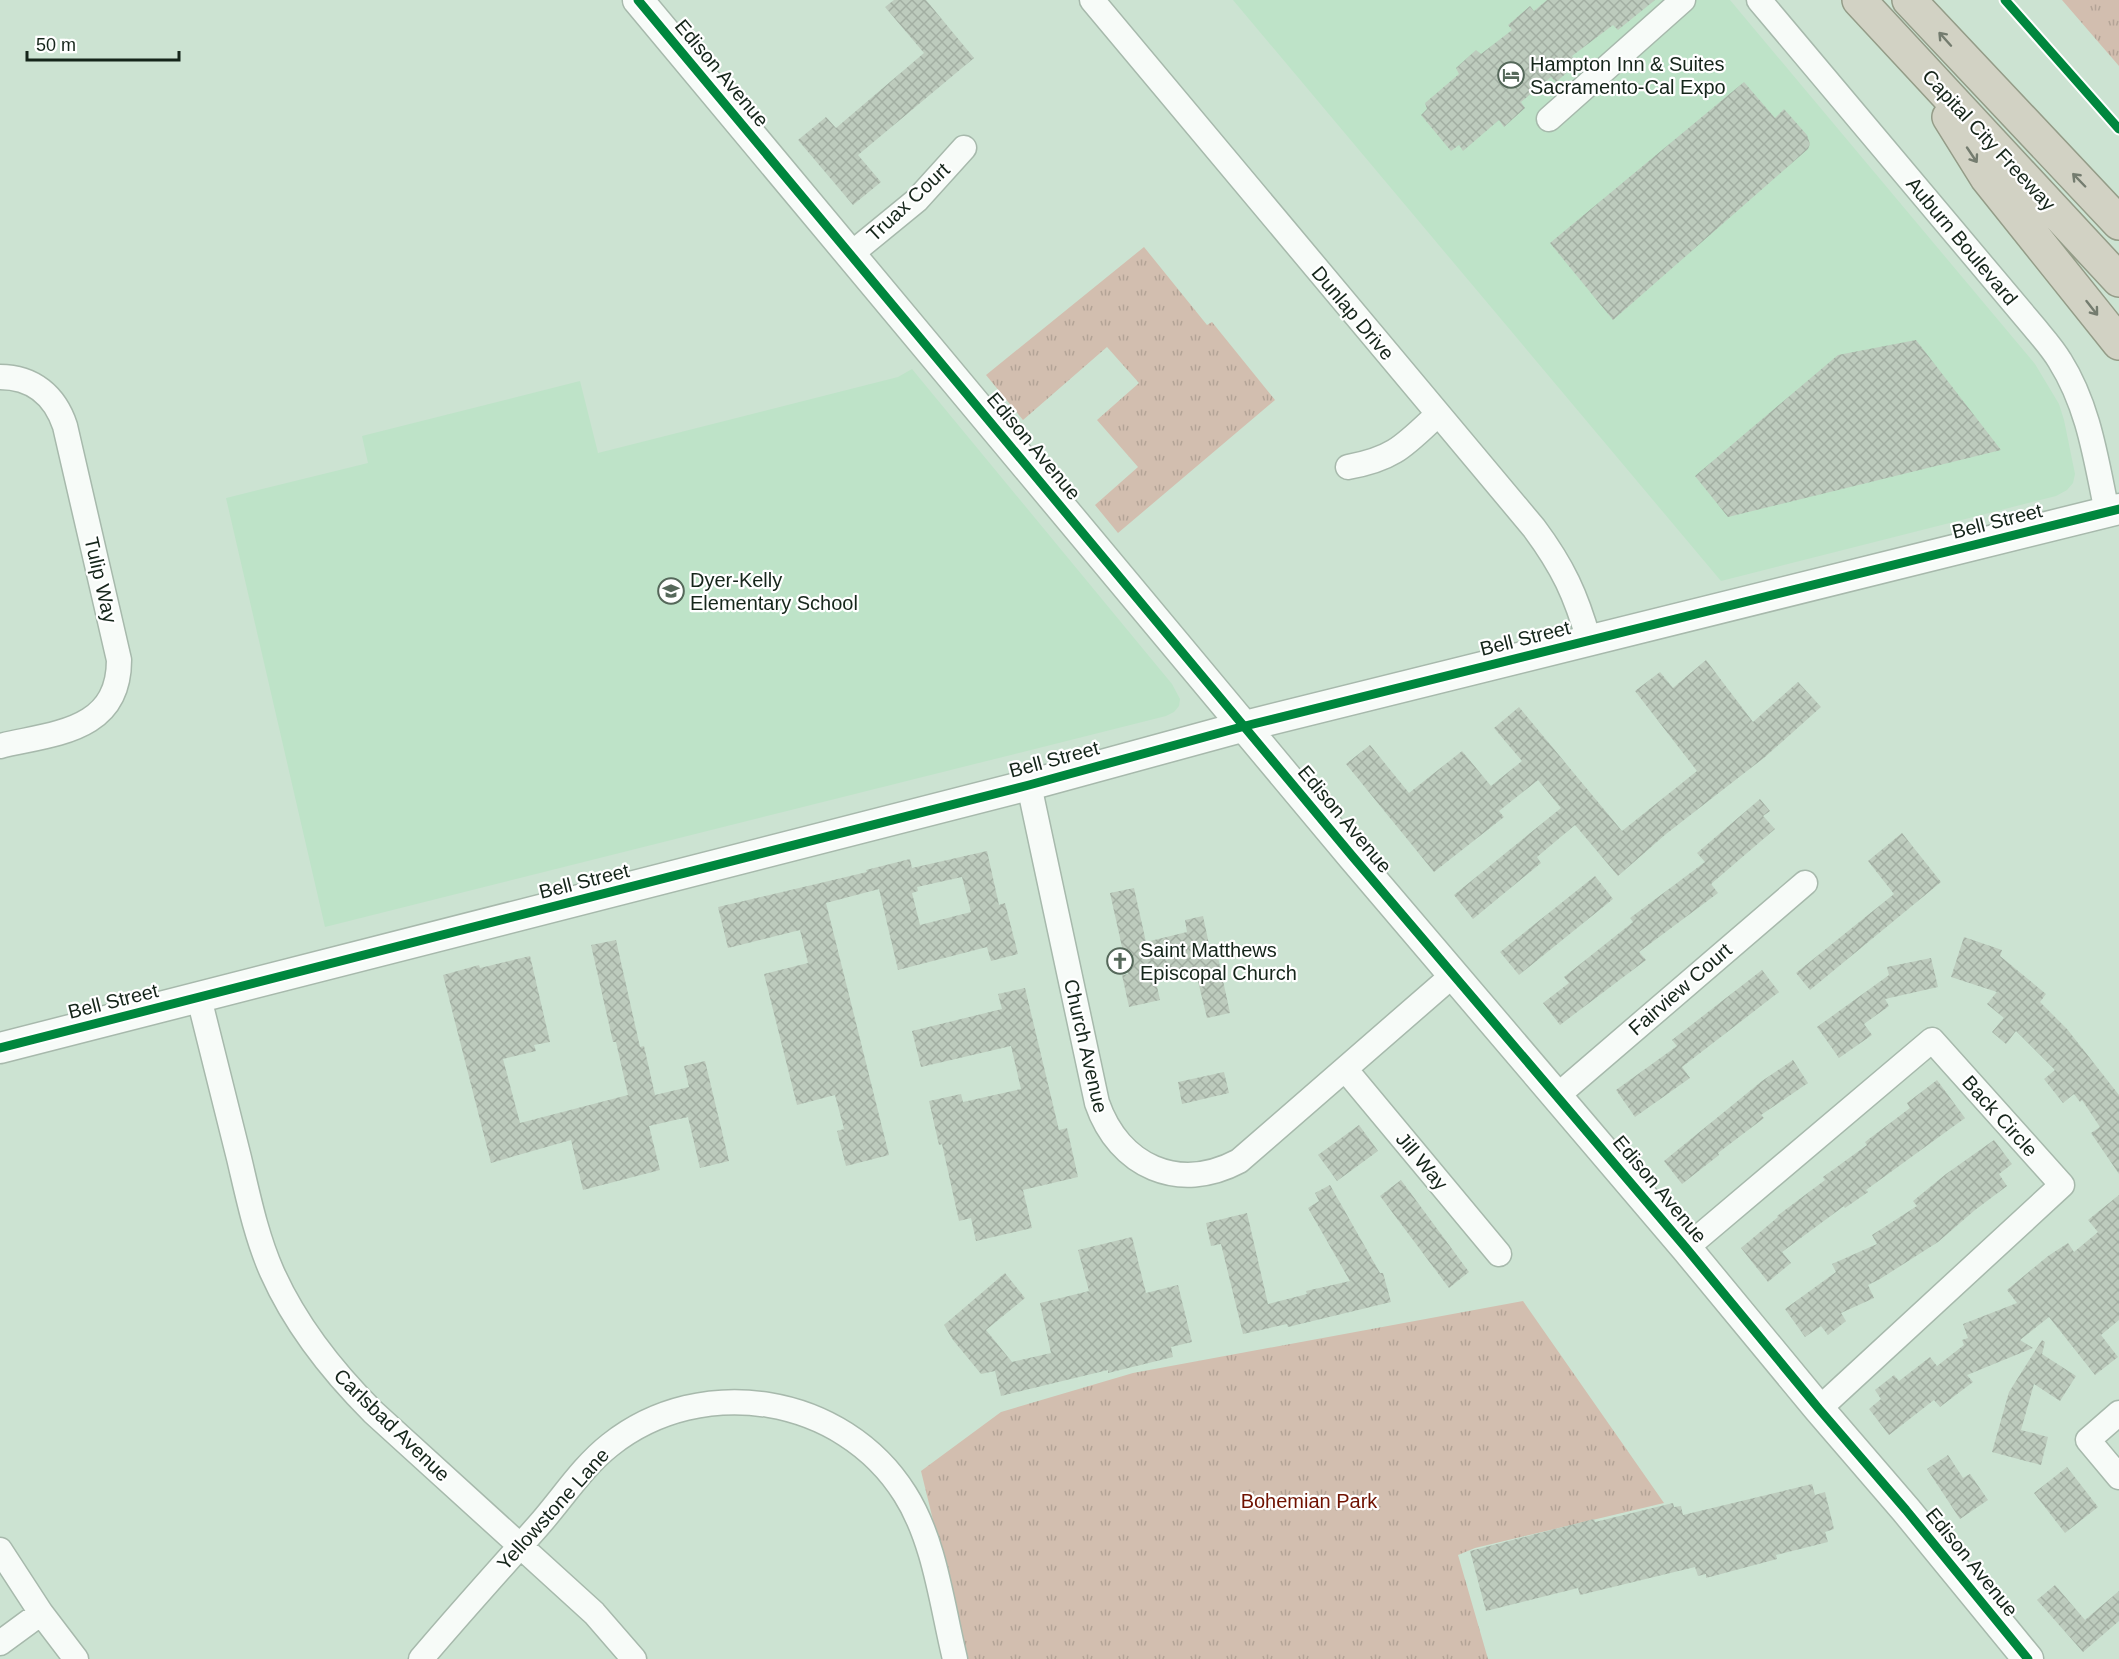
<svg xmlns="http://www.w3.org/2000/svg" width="2119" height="1659" viewBox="0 0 2119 1659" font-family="Helvetica,sans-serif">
<defs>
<pattern id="grass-tufts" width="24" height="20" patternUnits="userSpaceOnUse" patternTransform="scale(1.5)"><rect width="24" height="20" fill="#d2beaf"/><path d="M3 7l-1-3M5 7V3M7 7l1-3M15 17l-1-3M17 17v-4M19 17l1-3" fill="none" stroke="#b3a396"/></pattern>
<pattern id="building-cross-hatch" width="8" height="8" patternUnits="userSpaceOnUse" patternTransform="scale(1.5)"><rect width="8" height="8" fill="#bdcbbd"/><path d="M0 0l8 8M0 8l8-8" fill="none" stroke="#a2aea2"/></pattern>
</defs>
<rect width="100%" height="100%" fill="#cce3d2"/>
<path fill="#bee3c8" d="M1233 0H1730L2035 364 2059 404 2064 420 2075 474 2073 483 2067 490 2056 496 1721 581Z
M912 369 1172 684 1180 699 1179 706 1174 712 1166 716 325 927 226 498 368 463 362 436 580 381 598 453 898 377Z"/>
<path fill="url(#grass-tufts)" d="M2062 0H2119V66Z
M1144 247 1207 325 1212 322 1275 400 1118 533 1095 505 1138 467 1097 420 1139 383 1107 347 1023 420 986 375Z
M1523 1301 1664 1503 1475 1548 1458 1555 1488 1659H967L921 1471 1001 1412 1133 1373Z"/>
<path fill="url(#building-cross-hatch)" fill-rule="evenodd" d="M894 0H926L974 58 858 155 881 182 853 205 798 140 826 117 836 128 924 53 885 7Z
M1547 0H1655L1618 30 1613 25 1572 56 1577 64 1556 82 1551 77 1521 102 1525 108 1504 127 1499 120 1463 151 1459 145 1451 151 1421 115 1427 109 1425 103 1459 74 1456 68 1476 50 1481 54 1512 30 1508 25 1530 6 1534 11Z
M1744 82 1775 118 1784 109 1807 135 1810 144 1808 149 1613 320 1550 243Z
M1916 340 2001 450 1728 517 1695 476 1838 355Z
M1706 660 1753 722 1798 682 1821 707 1765 757 1666 834 1618 876 1575 825 1537 857 1541 863 1473 919 1454 895 1561 808 1538 780 1499 811 1504 817 1434 872 1346 764 1370 745 1409 793 1462 751 1491 786 1522 761 1494 728 1519 707 1622 831 1697 771 1635 691 1660 672 1673 688Z
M1760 799 1770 811 1763 816 1775 829 1711 884 1718 893 1639 952 1646 960 1560 1025 1543 1003 1569 983 1564 977 1633 922 1630 918 1705 862 1697 853Z
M1902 833 1941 882 1810 990 1796 973 1894 894 1868 861Z
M987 851 999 905 1005 903 1018 954 991 961 987 947 898 970 879 889 826 903 889 1155 846 1166 837 1131 844 1129 835 1095 797 1105 764 974 808 963 800 930 728 948 718 907 867 872 866 870 910 859 912 868ZM962 877 971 912 920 925 912 893 918 891 917 887Z
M1595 876 1613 899 1519 975 1500 952Z
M1134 888 1146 942 1187 932 1185 920 1203 916 1210 949 1216 948 1230 1013 1207 1018 1196 973 1156 982 1160 1000 1129 1007 1122 975 1128 974 1110 893Z
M1964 937 2002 950 2000 956 2046 994 2040 1002 2067 1029 2119 1095V1174L2091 1133 2100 1127 2082 1100 2080 1102 2074 1094 2063 1103 2044 1079 2055 1070 2016 1031 2006 1044 1992 1032 2004 1018 1987 1004 1997 992 1951 977Z
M616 940 640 1047 644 1046 655 1095 689 1087 684 1066 705 1061 729 1161 700 1168 688 1117 649 1126 660 1170 583 1190 571 1140 491 1163 443 975 479 965 480 968 530 956 550 1042 534 1045 536 1051 503 1059 520 1123 628 1095 616 1042H613L591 945Z
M1931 958 1938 987 1885 999 1889 1006 1864 1024 1872 1035 1839 1058 1817 1027 1889 975 1887 967Z
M1762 970 1779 992 1682 1067 1690 1078 1635 1117 1616 1090 1677 1046 1672 1040Z
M1025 988 1059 1130 1067 1128 1078 1177 1023 1190 1032 1228 976 1241 971 1218 959 1221 942 1144 939 1145 929 1101 961 1094 963 1102 1021 1089 1011 1046 921 1067 912 1031 1002 1009 998 994Z
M1793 1060 1808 1083 1761 1115 1764 1118 1718 1153 1719 1155 1682 1184 1664 1161 1762 1081Z
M1224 1072 1229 1093 1182 1104 1178 1082Z
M1937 1080 1965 1118 1866 1190 1868 1192 1845 1208 1844 1206 1782 1252 1791 1263 1768 1282 1741 1248 1778 1217 1777 1216 1825 1180 1823 1177 1867 1145 1865 1142 1910 1108 1907 1103Z
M1359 1125 1378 1151 1337 1181 1318 1155Z
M1994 1140 2012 1164 1999 1174 2007 1186 1975 1210 1938 1242 1880 1279 1868 1285 1874 1298 1841 1313 1846 1321 1828 1335 1821 1326 1805 1337 1785 1309 1836 1272 1832 1264 1877 1244 1872 1235 1917 1206 1913 1201 1946 1174Z
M1401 1180 1469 1272 1449 1288 1380 1196Z
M1330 1185 1380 1273H1383L1391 1302 1288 1327 1287 1324 1243 1334 1221 1244 1211 1246 1206 1223 1247 1213 1268 1304 1307 1294 1306 1291 1350 1281 1308 1208 1319 1201 1315 1193Z
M2119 1195V1320L2101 1335 2118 1357 2095 1375 2049 1317 2020 1340 2033 1348 1967 1375 1973 1382 1940 1407 1934 1400 1889 1435 1869 1409 1881 1399 1875 1390 1894 1375 1899 1381 1930 1357 1937 1366 1964 1345 1962 1340 1968 1338 1963 1324 2017 1303 2007 1290 2048 1256 2068 1243 2074 1252 2098 1232 2088 1220Z
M1132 1237 1146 1293 1178 1285 1192 1342 1171 1347 1173 1357 1108 1373V1370L1001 1396 995 1371 981 1374 953 1340 944 1325 1005 1273 1025 1298 986 1330 1012 1362 1051 1353 1040 1303 1089 1291 1078 1250Z
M2042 1340 2045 1342 2042 1354 2076 1376 2060 1401 2034 1384 2021 1430 2048 1437 2041 1465 1992 1452 2009 1392Z
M1948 1455 1963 1478 1970 1474 1988 1500 1960 1519 1927 1469Z
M2067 1467 2098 1507 2065 1533 2034 1493Z
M1812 1484 1815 1495 1825 1492 1834 1529 1825 1532 1828 1542 1776 1555 1777 1559 1706 1578V1574L1698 1576 1695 1567 1580 1595 1578 1588 1486 1611 1470 1551 1594 1519 1595 1522 1673 1503 1674 1507 1681 1506 1683 1515Z
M2055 1585 2085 1620 2119 1591V1621L2083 1652 2037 1600Z"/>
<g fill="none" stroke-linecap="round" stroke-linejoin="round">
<g stroke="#a7b9ac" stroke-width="27">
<path id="minor" d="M1092 0 1534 528C1563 567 1576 595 1589 641
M1759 0 2034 327C2043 338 2053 349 2060 361 2089 407 2096 460 2107 512
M1549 119 1683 0
M851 254 917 200 964 148
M0 377C33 377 55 396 65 426L119 660C119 732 54 733 0 746
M1348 467C1394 459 1405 445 1438 414
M1029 785 1097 1103C1119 1167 1179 1193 1239 1161L1453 975
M199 998C212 1051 225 1104 239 1158 248 1196 256 1236 272 1272 296 1326 332 1371 373 1412L594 1613 634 1659
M1345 1069 1499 1254
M1557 1096 1805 883
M1686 1248 1932 1040 2062 1185 1819 1409
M2119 1413 2088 1440 2119 1477
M0 1550 41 1613 76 1659
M0 1643 41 1613
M421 1659C459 1614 499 1570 538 1526 562 1499 582 1467 610 1445 702 1372 843 1395 905 1494 935 1541 942 1606 955 1659"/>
</g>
<g stroke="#a7b9ac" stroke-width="33">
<path id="tertiary" d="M638 0 1353 857 1686 1248 1819 1409 1906 1510 2028 1659
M0 1048 1029 785 1245 726 2119 509"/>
</g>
<g stroke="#949c88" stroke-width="36">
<path id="motorway" d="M1859 0 2119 280
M1909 0 2119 223
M1949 117 1987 178 2119 343"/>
</g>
<use href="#minor" stroke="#f7fbf8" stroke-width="24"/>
<use href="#tertiary" stroke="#f7fbf8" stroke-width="30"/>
<use href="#motorway" stroke="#d2d2c4" stroke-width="33"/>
<g stroke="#fff" stroke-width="13">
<path id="cycleway" d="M638 0 1353 857 1686 1248 1819 1409 1906 1510 2028 1659
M2005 0 2119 129
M0 1048 1029 785 1245 726 2119 509"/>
</g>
<use href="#cycleway" stroke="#00873e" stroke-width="9"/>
</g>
<defs><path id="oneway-shaft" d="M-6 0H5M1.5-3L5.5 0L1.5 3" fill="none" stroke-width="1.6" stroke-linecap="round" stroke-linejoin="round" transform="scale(1.5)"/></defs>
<g stroke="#747c6f">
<use href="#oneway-shaft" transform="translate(1945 39) rotate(-132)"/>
<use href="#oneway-shaft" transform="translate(1972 155) rotate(56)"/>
<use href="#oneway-shaft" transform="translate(2079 180) rotate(-134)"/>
<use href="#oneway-shaft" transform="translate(2092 308) rotate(52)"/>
</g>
<defs>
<g id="hotel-ring" transform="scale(1.35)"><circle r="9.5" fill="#fff" stroke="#55685a" stroke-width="1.5"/><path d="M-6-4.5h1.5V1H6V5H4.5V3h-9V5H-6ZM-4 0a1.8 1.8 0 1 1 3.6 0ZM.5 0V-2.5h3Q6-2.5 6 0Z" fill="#55685a"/></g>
<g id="school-ring" transform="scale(1.35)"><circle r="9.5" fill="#fff" stroke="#55685a" stroke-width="1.5"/><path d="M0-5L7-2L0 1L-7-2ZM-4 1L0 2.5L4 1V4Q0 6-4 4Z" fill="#55685a"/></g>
<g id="church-ring" transform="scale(1.35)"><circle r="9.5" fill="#fff" stroke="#55685a" stroke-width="1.5"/><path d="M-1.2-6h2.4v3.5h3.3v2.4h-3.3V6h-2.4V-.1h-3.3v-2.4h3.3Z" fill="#55685a"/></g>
</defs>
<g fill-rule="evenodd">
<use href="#hotel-ring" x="1511" y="75"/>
<use href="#school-ring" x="671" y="591"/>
<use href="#church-ring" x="1120" y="961"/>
</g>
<g text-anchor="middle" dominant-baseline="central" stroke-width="4.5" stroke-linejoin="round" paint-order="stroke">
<g font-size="20" fill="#15251a" stroke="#fff" text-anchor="start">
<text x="1530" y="64">Hampton Inn &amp; Suites<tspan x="1530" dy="23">Sacramento-Cal Expo</tspan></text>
<text x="690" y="580">Dyer-Kelly<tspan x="690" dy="23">Elementary School</tspan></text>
<text x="1140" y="950">Saint Matthews<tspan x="1140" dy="23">Episcopal Church</tspan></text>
</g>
<g font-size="20" fill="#15251a" stroke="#fff">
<text transform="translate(722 73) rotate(50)">Edison Avenue</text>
<text transform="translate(1989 140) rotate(47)">Capital City Freeway</text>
<text transform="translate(908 202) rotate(-43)">Truax Court</text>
<text transform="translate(1962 241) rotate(50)">Auburn Boulevard</text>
<text transform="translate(1353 313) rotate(50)">Dunlap Drive</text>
<text transform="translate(1034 446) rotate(50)">Edison Avenue</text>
<text transform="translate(1997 521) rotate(-14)">Bell Street</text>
<text transform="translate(101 580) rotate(77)">Tulip Way</text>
<text transform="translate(1525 638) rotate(-14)">Bell Street</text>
<text transform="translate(1054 759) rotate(-15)">Bell Street</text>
<text transform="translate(1345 819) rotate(50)">Edison Avenue</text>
<text transform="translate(584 881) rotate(-14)">Bell Street</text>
<text transform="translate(1680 989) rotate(-41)">Fairview Court</text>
<text transform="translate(113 1001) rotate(-14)">Bell Street</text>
<text transform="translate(1086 1046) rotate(77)">Church Avenue</text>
<text transform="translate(2000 1116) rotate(48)">Back Circle</text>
<text transform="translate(1422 1161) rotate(50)">Jill Way</text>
<text transform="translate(1660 1189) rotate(50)">Edison Avenue</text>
<text transform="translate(392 1425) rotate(44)">Carlsbad Avenue</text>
<text transform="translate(553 1509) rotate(-48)">Yellowstone Lane</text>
<text transform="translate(1972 1562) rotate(51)">Edison Avenue</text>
</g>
<g font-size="20" fill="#6f1100" stroke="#fff">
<text x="1309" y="1501">Bohemian Park</text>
</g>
</g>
<path d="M27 51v9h152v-9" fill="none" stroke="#15251a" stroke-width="3"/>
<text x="36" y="51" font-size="18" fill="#15251a" stroke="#ffffff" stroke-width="4.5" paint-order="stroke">50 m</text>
</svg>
